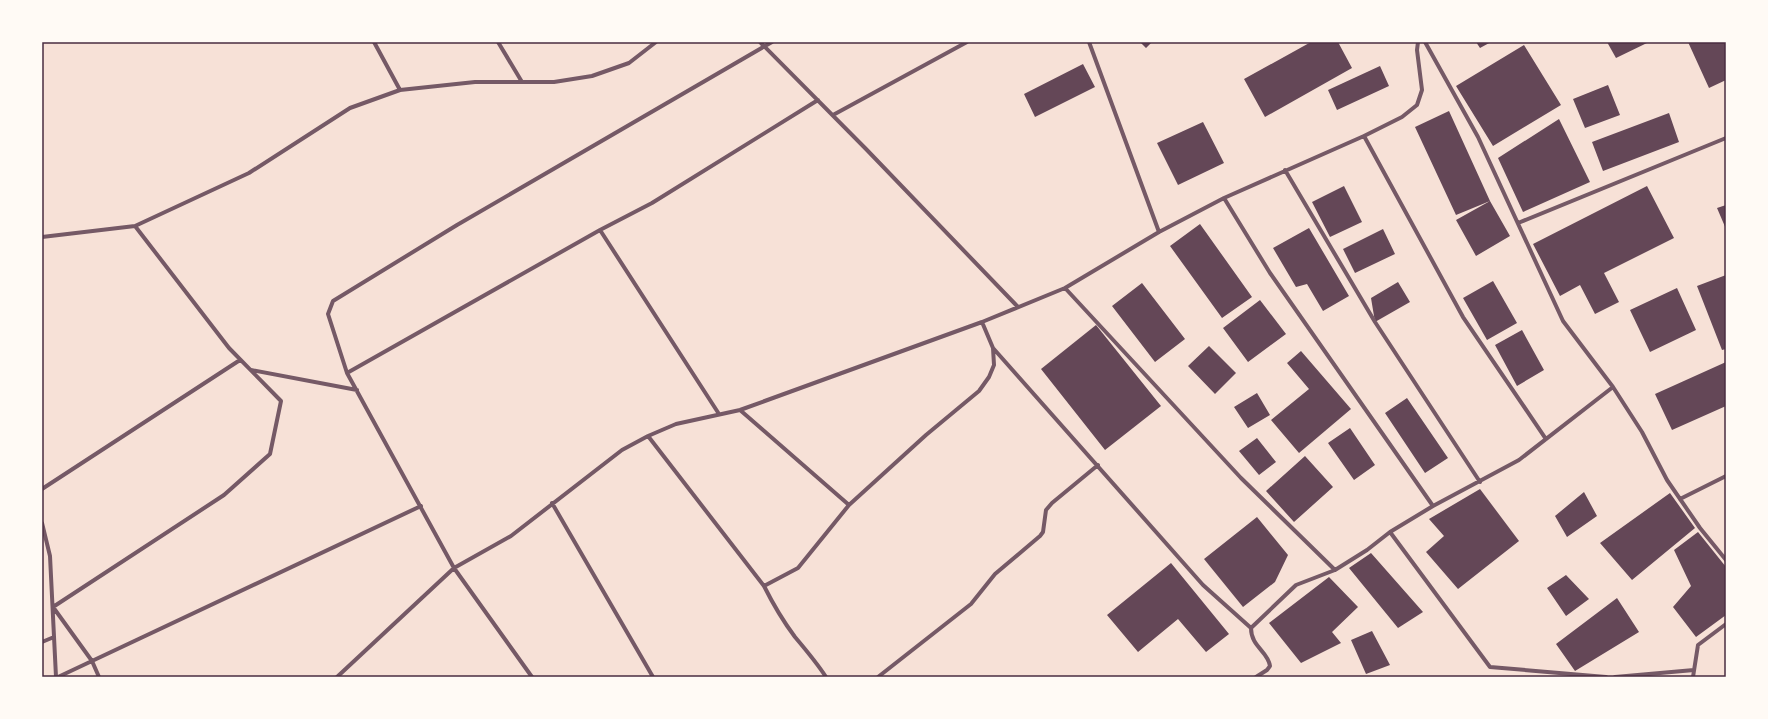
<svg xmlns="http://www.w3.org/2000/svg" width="1768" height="719" viewBox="0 0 1768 719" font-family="'DejaVu Sans',sans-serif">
<rect width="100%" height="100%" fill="#f7e1d7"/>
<path fill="#644757" d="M1140 42H1152L1146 48Z
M1311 42H1338L1352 68 1265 117 1244 79Z
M1476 42H1491L1480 48Z
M1607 42H1649L1616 58Z
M1688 42H1726V80L1709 88Z
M1524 45 1561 105 1493 146 1456 86Z
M1083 64 1095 87 1035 117 1024 94Z
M1380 66 1389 86 1337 110 1328 90Z
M1608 85 1620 115 1585 128 1573 99Z
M1449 111 1490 201 1456 215 1415 127Z
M1669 113 1679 142 1603 171 1592 142Z
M1559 119 1590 182 1523 212 1498 158Z
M1203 122 1224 163 1178 185 1157 143Z
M1344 186 1362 222 1330 237 1312 202Z
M1647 186 1674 238 1604 273 1619 302 1595 314 1580 285 1560 296 1533 244Z
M1490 201 1510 236 1476 256 1456 220Z
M1726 205V229L1717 208Z
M1200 224 1252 297 1222 318 1170 246Z
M1309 228 1349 296 1323 311 1307 284 1296 287 1273 248Z
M1383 229 1395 254 1355 273 1343 249Z
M1726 275V349L1722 350 1697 286Z
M1493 281 1517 323 1487 340 1463 298Z
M1398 282 1410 302 1375 322 1371 298Z
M1142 283 1185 339 1155 362 1112 306Z
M1677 288 1696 330 1650 352 1630 310Z
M1260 300 1286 334 1248 362 1223 328Z
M1096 325 1161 406 1105 450 1041 369Z
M1522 330 1544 370 1517 386 1495 345Z
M1209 346 1236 373 1215 394 1188 366Z
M1301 351 1351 409 1299 453 1271 420 1309 389 1287 363Z
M1726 362V406L1672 430 1655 394Z
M1257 393 1270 415 1248 428 1234 407Z
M1407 398 1448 458 1425 473 1385 413Z
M1350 428 1375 465 1354 480 1328 443Z
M1257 438 1276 462 1259 475 1239 451Z
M1305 456 1333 487 1294 522 1266 491Z
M1480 489 1519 541 1458 589 1426 552 1444 536 1429 519Z
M1584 492 1597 516 1567 537 1555 516Z
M1670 493 1695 528 1632 580 1600 543Z
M1257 517 1288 555 1275 582 1243 607 1204 559Z
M1698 532 1726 567V615L1696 637 1673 607 1691 586 1674 550Z
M1371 553 1423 612 1398 628 1349 568Z
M1171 563 1229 634 1206 652 1178 619 1138 652 1107 615Z
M1566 575 1589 599 1566 616 1547 588Z
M1329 577 1358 607 1332 632 1341 643 1301 663 1269 623Z
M1617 598 1639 632 1575 671 1556 644Z
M1372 631 1390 665 1366 674 1351 640Z"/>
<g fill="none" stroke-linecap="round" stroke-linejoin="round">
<path stroke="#755966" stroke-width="4" d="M374 42 400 90
M498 42 522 82
M760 42 866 149 1018 307
M1089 42 1159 232
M1425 42 1478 137 1563 321 1613 387 1642 432 1667 480 1700 528 1726 560
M833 115 967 42
M1364 136 1463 317 1546 439
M1285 170 1375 322 1480 482
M1224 198 1270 273 1433 506
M1518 223 1726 138
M600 230 719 414
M42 237 135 226 249 173 350 108 400 90 475 82H554L592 76 629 63 656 42
M1065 288 1241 478 1335 570
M993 348 1203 585 1251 628
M251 370 357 390
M347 373 600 230 652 203 818 100
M740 410 849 505
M648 436 764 586
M42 489 240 360
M1680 499 1726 476
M552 503 653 677
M42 523 50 556 56 677
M1390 532 1490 667 1606 677
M42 642 54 637
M58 677 421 506
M99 677 92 661 53 607 224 495 270 454 281 401 229 348 135 226
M337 677 454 568 511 536 622 450 648 436 676 424 740 410 982 322 1065 288 1159 232 1224 198 1364 136 1402 117 1417 105 1422 90 1417 50 1418 42
M532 677 454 568 347 373 328 314 333 301 457 225 772 42
M826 677C817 663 806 650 795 637 783 621 773 604 764 586L798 568 849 505 926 435 979 391 989 377 994 365 993 348 982 322
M878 677 971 604 995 574 1040 536 1043 532 1046 510 1052 503 1098 465
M1256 677 1267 670 1270 666C1268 651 1251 647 1251 628L1296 585 1335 570 1367 550 1390 532 1433 506 1519 460 1613 387
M1615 677 1694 670
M1693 677 1698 645 1726 624"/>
</g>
<rect width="1768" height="719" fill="none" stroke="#fffaf5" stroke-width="86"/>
<rect x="43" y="43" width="1682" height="633" fill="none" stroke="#4a2c40" stroke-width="1.5"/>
</svg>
